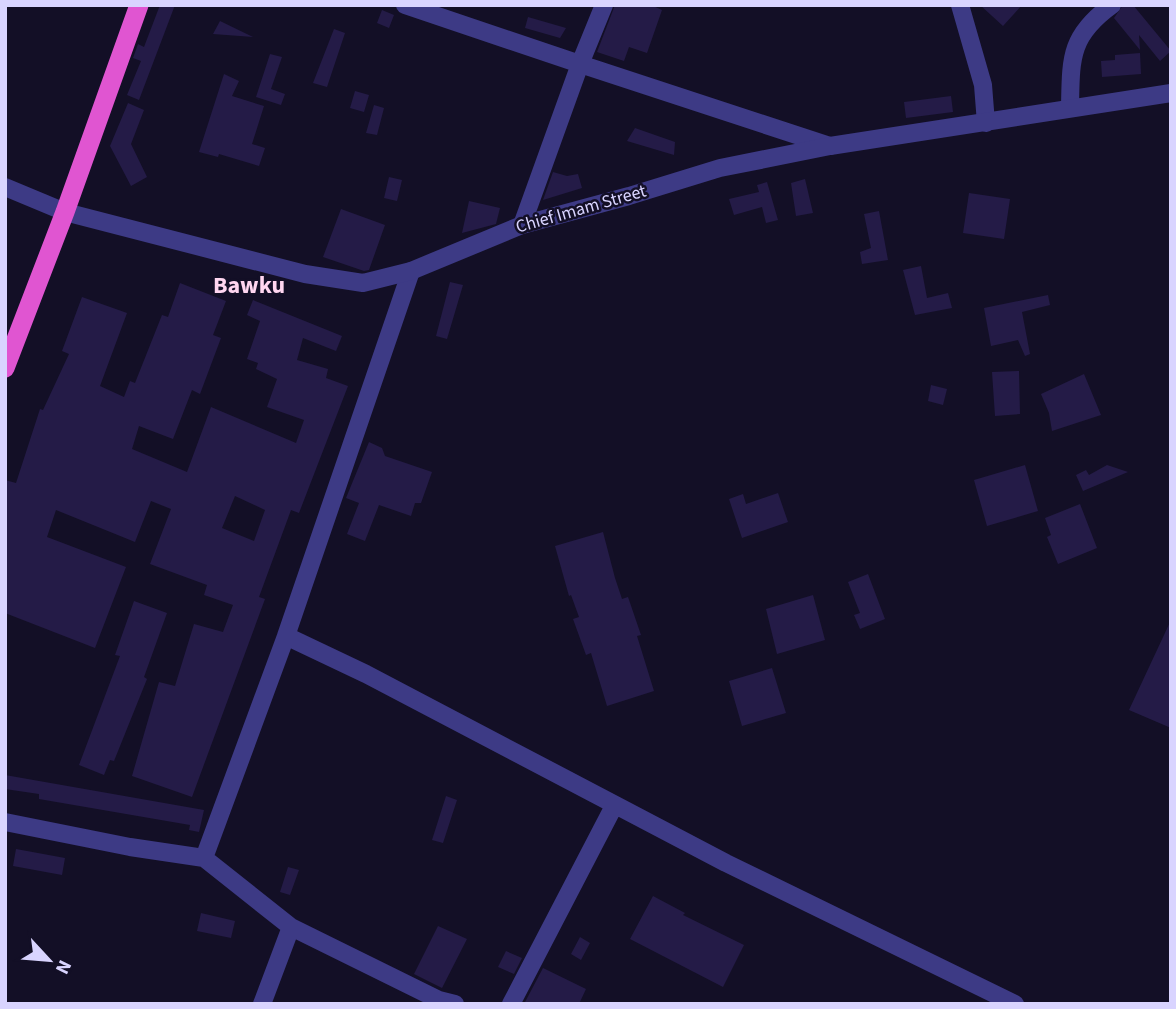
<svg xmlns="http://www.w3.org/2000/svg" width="1176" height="1009" viewBox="0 0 1176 1009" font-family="'Source Sans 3',sans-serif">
<rect width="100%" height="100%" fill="#130f26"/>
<path fill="#241b47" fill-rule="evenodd" d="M160 5H175L139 100 127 95 141 61 133 58 138 44 144 47Z
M615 5H651L662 10 647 53 629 47 624 61 597 52Z
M980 5H1022L1003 26Z
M1123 5H1133L1171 51 1160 61 1139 35 1140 50 1114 18Z
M382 10 394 15 389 28 377 23Z
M528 17 566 28 560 38 525 28Z
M220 21 253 37 213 34Z
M334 29 345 33 327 87 313 83Z
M1140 53 1141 74 1102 77 1101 61 1115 60V55Z
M270 54 282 57 271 89 285 94 281 105 256 97Z
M224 74 239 81 232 96 264 106 252 144 265 148 259 166 219 154 218 157 199 152Z
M355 91 369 95 364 112 350 108Z
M951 96 953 112 906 118 904 102Z
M128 103 144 110 131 144 147 177 131 186 110 146Z
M374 105 384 108 377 135 366 133Z
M635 128 675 142 674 155 627 141Z
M553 172 567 176 578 174 582 188 543 200Z
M389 177 402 180 397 201 384 198Z
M805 179 813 213 796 216 791 183Z
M767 182 778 220 766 223 762 207 734 215 729 199 759 192 757 185Z
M969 193 1010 199 1004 239 963 233Z
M469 201 500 208 496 224 462 233Z
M341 209 385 225 369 270 364 271 323 257Z
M879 211 888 260 862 264 860 252 871 248 864 214Z
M921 266 927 298 948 293 952 308 915 315 903 270Z
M450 282 463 285 447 339 436 336Z
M180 283 226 301 213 335 221 338 200 394 192 390 173 439 139 426 132 449 187 472 211 407 296 443 304 420 267 407 277 379 256 369 258 363 247 359 260 321 247 315 253 300 342 336 336 351 303 338 297 360 328 369 326 378 348 386 299 513 291 510 259 597 265 599 192 797 132 776 159 682 175 686 194 624 223 632 233 605 204 595 207 585 150 564 171 509 151 501 135 542 56 510 47 537 126 567 95 648 5 613V480L16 483 40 409 43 410 69 354 62 351 82 297 127 313 100 386 124 397 130 381 135 383 162 315 168 317ZM235 496 265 510 254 541 222 528Z
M1048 295 1050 305 1022 312 1030 354 1025 356 1018 340 991 346 984 308Z
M1019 371 1020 414 995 416 992 372Z
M1084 374 1101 415 1052 431 1049 413 1041 394Z
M931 385 947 389 943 405 928 401Z
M369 442 382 448 385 456 432 472 421 503H415L411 516 379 505 365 541 347 534 359 503 346 498Z
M1025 465 1038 511 987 526 974 480Z
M1107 465 1128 472 1083 491 1076 475 1086 470 1089 475Z
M778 493 788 522 742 538 729 499 743 494 746 504Z
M1080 504 1097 548 1058 564 1047 537 1051 535 1045 518Z
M603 532 615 578 622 599 628 597 641 635 637 636 654 691 607 706 591 653 586 655 573 619 579 617 571 595 569 596 555 546Z
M868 574 885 619 860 629 854 615 860 613 848 582Z
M813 595 825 640 777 654 766 609Z
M134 601 167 613 144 677 147 679 114 761 110 760 104 775 79 765 120 656 115 655Z
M1171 620V728L1129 710Z
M772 668 786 713 742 726 729 681Z
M5 775 204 810 199 832 189 830 190 825 39 799V794L5 789Z
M446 796 457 800 443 843 432 840Z
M16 849 65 858 62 875 13 866Z
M288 867 299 870 290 895 280 892Z
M653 896 685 913 683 915 744 945 723 987 630 939Z
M201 913 235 921 231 938 197 931Z
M438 926 467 939 442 988 414 974Z
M580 937 590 943 581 960 571 954Z
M506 951 522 958 514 974 498 967Z
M543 968 586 989 579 1004H524Z"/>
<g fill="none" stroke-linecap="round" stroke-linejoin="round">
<path stroke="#3d3a85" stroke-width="18" d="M405 5 580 64 522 225
M604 5 580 64 830 146
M960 5 983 85 986 123
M1070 107C1071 59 1069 36 1112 5
M411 271 286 636 366 674 726 863 1015 1004
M5 822 130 847 204 858 286 636
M204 858 291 927 439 1000 455 1004
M262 1004 291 927
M511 1004 614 806"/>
<path stroke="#3d3a85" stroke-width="18" d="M5 187 65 212 305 274 363 283 411 271 522 225 629 196 720 168 830 146 1171 93"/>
<path stroke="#e055d1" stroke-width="19" d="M5 368 65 212 139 5"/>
</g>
<g text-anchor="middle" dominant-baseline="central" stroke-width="5" stroke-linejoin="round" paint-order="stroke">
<g font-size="18" fill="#d9d4ff" stroke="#130f26">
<text transform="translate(581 209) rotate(-16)">Chief Imam Street</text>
</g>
<g font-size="24" font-weight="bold" fill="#ffd6f0" stroke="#130f26">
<text x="249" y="285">Bawku</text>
</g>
</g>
<rect width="1176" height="1009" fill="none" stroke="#d9d4ff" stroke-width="14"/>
<g transform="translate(49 960) rotate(116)" stroke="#130f26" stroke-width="5" paint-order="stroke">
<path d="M0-5L12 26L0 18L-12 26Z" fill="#d9d4ff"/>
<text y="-10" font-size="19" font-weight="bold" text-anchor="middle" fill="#d9d4ff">N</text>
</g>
</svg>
